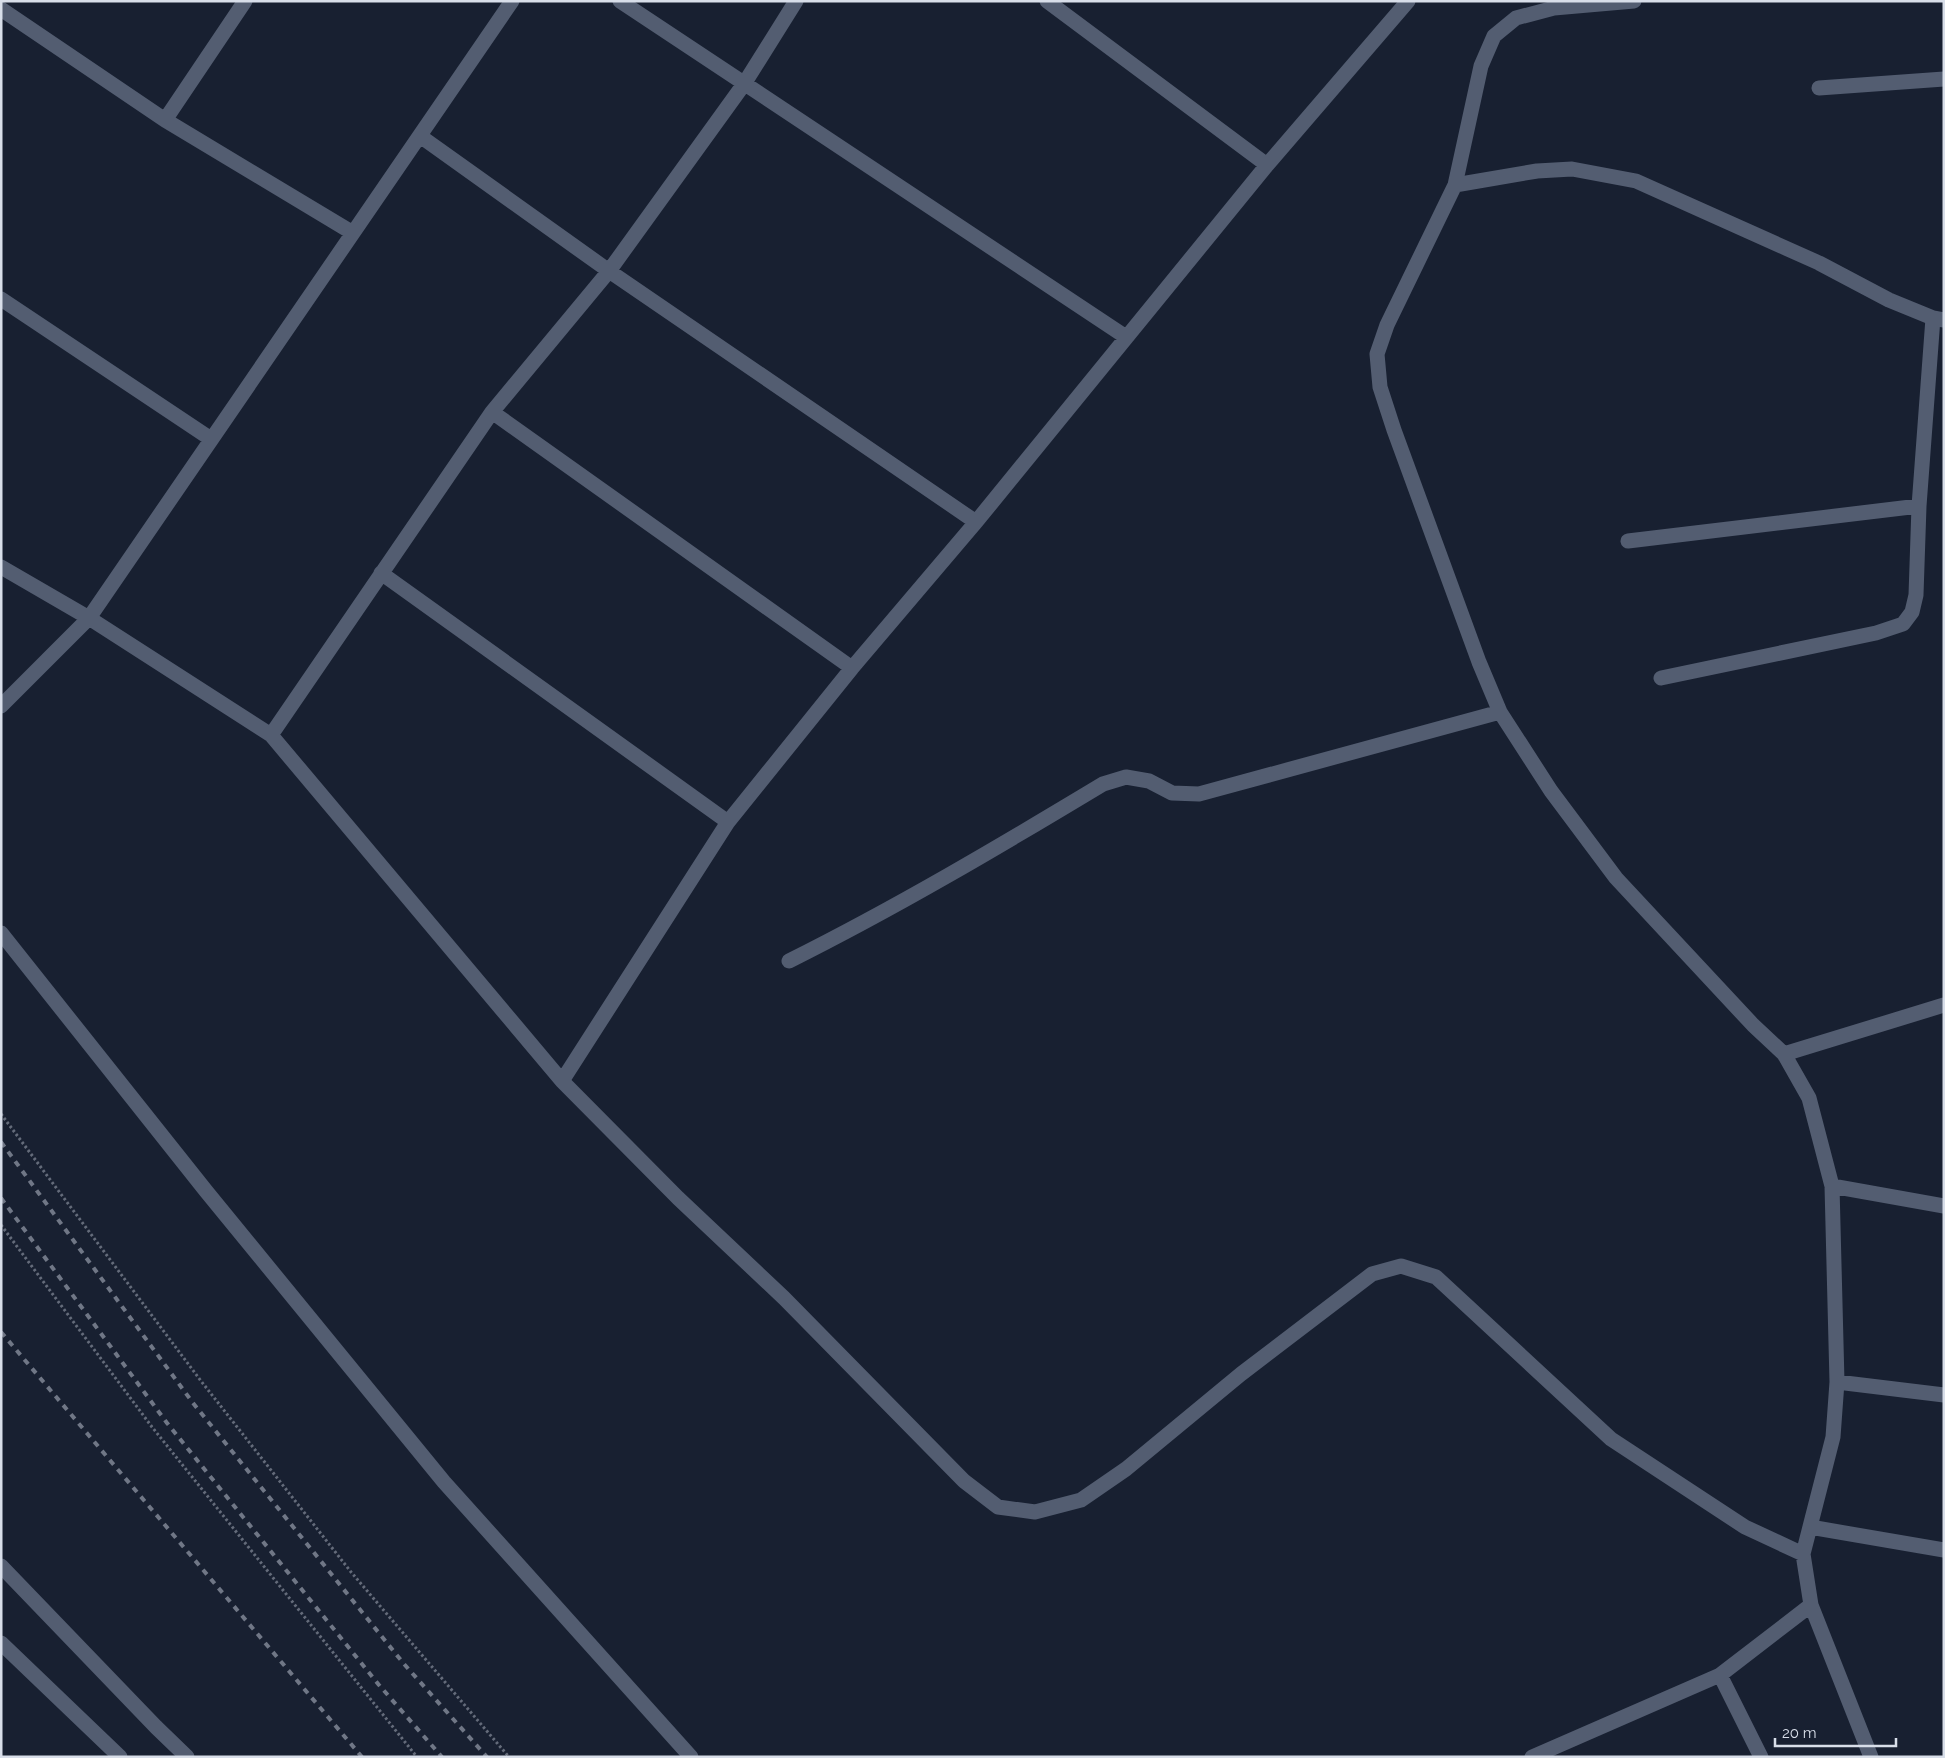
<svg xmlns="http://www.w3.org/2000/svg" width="1945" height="1758" viewBox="0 0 1945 1758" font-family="Raleway,sans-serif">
<rect width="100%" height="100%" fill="#182031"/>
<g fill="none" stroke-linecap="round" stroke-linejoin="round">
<path stroke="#646b7a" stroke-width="3" stroke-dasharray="2.5 2.5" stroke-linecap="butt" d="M1 1114 201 1381 351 1572 509 1757
M1 1225 152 1427 417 1757"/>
<path stroke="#535d71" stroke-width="15" d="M620 1 1126 337
M1047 1 1267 165
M1634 1 1554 8 1516 18 1494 36 1481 66 1455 185 1387 325 1377 354 1380 387 1394 430 1479 662 1500 712 1551 791 1616 878 1753 1025 1784 1054 1809 1098 1832 1186 1837 1382 1833 1437 1803 1554 1811 1605 1871 1757
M1 9 165 120 353 233
M1819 88 1944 79
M165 120 245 1
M420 136 609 271 976 522
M1455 185 1537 171 1572 169 1636 181 1819 263 1889 300 1933 318 1944 320
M1 299 211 439
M492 412 852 668
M1628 541 1919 506
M1 567 89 618 271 735 562 1081 678 1198 784 1298 964 1481 998 1507 1035 1512 1081 1500 1126 1469 1241 1374 1372 1274 1401 1266 1436 1277 1611 1439 1745 1527 1803 1554
M381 573 728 822
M1661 678 1876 633 1903 624 1912 612 1916 595 1919 506 1933 318
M1 706 89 618 512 1
M271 735 492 412 609 271 744 84 796 1
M1 933 206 1191 444 1482 691 1757
M789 961C897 907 1000 846 1103 784L1126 777 1149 781 1172 793 1199 794 1500 712
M1784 1054 1944 1005
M562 1081 728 822 852 668 976 522 1267 165 1408 1
M1832 1186 1944 1206
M1837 1382 1944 1395
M1810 1527 1944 1550
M1 1566 156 1727 187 1757
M1 1643 120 1757
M1720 1675 1761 1757
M1532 1757 1720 1675 1811 1605"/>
<path stroke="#707786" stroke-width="4" stroke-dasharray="6 6" stroke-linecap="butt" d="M1 1142 193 1403 404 1664 487 1757
M1 1198 167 1423 379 1685 442 1757
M1 1332 362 1757"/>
</g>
<rect width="1945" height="1758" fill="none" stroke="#d8dee9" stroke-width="5"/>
<path d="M1775 1738v8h121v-8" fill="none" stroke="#d8dee9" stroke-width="2.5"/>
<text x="1782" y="1738" font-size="15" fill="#d8dee9" stroke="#182031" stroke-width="4" paint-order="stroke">20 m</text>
</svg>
